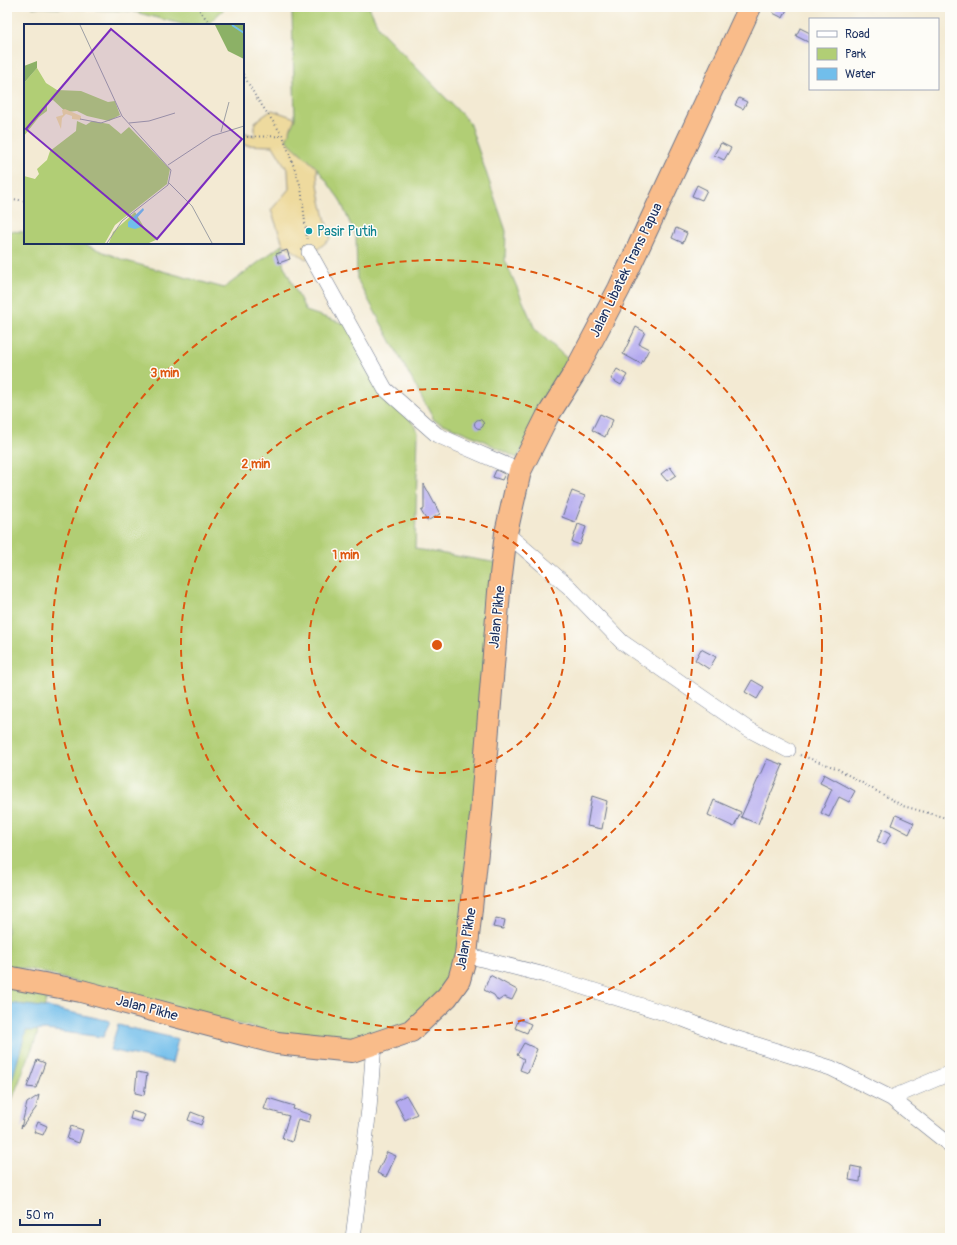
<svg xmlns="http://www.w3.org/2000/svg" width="957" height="1245" viewBox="0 0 957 1245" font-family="Pangolin,sans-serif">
<rect width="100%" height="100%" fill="#fdfcf7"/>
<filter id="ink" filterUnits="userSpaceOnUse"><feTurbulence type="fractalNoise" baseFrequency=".025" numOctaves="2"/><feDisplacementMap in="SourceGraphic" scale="8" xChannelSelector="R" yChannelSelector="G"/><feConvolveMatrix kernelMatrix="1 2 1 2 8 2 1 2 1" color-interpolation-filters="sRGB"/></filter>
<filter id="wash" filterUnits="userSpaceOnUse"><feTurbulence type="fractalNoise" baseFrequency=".012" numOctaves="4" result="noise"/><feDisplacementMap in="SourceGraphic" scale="16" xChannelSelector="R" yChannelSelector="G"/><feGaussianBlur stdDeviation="0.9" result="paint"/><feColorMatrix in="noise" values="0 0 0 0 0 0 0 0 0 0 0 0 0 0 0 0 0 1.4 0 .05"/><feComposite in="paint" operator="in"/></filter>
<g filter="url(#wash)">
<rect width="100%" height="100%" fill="#f3ead3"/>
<path fill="#b1ce75" stroke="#667e6a" d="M32 7H226L207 25H185L131 11Z
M281 7H369L380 30 469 122 506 231 505 260 535 329 573 364 517 458 480 439 434 420 357 279 356 237 340 200 317 168 286 140 295 118 292 13Z
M7 231 25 232V243H81L126 261 224 288 283 244V264L306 311 351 326 418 432 415 549 498 563 463 952 450 989 417 1022 358 1042 324 1044 149 1003 38 971 7 966Z
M7 986 47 997 36 1038 7 1113Z"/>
<path fill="#eeda9e" stroke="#84847e" d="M272 110 295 118 286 140 317 168C317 192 325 215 330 239L306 259 283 244 271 210 289 189 288 171 273 146 243 145V132L255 136V122Z"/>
<path fill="#71beeb" stroke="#4676a4" d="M7 1003 51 1008 110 1021 103 1037 46 1030 26 1031 11 1083 7 1090Z
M118 1025 178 1039 172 1063 110 1050Z"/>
<g id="blocks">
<path fill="#b4aaef" d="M776 7H788L783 18 773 13Z
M800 28 810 33V43L796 36Z
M739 98 747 102 743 109 735 105Z
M721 143 731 148 724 160 714 155Z
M697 185 707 190 702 200 692 196Z
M676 228 687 233 683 243 672 238Z
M287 250 290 259 279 263 276 254Z
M636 327 645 332 639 344 649 349 641 364 623 354Z
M617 369 627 375 621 385 611 379Z
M600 414 613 420 605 437 592 430Z
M474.5 424a4.5 4.5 0 1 1 9 0a4.5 4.5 0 1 1-9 0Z
M670 467 676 475 667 481 661 474Z
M496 470 505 474 502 480 493 477Z
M424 484 440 514 427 521 421 511 424 509Z
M572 491 585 496 575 522 562 517Z
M578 524 586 527 580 545 572 542Z
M701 649 716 657 709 669 695 660Z
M752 680 764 687 757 699 745 692Z
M767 759 783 765 758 824 741 817Z
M824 774 855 791 849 802 839 797 829 817 821 813 832 789 820 783Z
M592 796 607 801 602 829 587 826Z
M714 800 741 812 734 827 708 815Z
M896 815 914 823 909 834 892 825Z
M883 829 891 833 885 845 877 841Z
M496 918 505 920 503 929 493 927Z
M490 975 517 990 512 1000 504 997 498 1001 494 995 484 990Z
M519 1019 531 1024 527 1033 515 1028Z
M524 1043 537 1049 528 1073 520 1070 524 1059 517 1055Z
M37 1060 45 1063 36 1088 27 1087Z
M137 1072 147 1074 144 1095 135 1093Z
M39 1095 36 1108 21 1128 27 1103Z
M406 1095 417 1114 405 1120 395 1101Z
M268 1098 294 1106 293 1109 311 1115 309 1122 298 1119 292 1142 282 1138 289 1116 264 1109Z
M132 1111 145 1115 142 1122 130 1119Z
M191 1112 204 1117 201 1125 188 1120Z
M38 1122 47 1126 43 1135 34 1132Z
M71 1126 83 1130 79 1143 67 1139Z
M387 1152 396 1156 386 1177 377 1173Z
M851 1166 861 1168 860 1182 849 1180Z"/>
</g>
</g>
<g filter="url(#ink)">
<use href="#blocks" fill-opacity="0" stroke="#677087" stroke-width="1"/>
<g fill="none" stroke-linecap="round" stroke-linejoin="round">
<g stroke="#677087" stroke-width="16">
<path id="minor" d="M309 252 385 389 437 435 520 471
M506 533 569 587 622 642 748 729 788 750
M466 955 545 975 683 1019 722 1034 831 1068 891 1098 950 1145
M891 1098 950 1073
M353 1238 369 1109 374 1044"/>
</g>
<g stroke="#677087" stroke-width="24">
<path id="highway" d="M7 977 81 991 277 1043 352 1051 411 1031 447 997 459 980 466 955 481 815 499 592 506 533 520 471 547 417 574 374 619 289 750 7"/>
</g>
<path stroke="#677087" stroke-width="2" stroke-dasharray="1 3" stroke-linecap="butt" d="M197 7 211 25
M243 74 256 97 283 136 301 187 307 239
M243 137 283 136
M7 198 25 201
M800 755 836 768 903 806 950 819"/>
<use href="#minor" stroke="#fff" stroke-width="15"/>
<use href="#highway" stroke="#f9bc8a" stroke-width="22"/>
</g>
</g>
<g fill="none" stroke="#de5710" stroke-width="2" stroke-dasharray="7 5">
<circle cx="437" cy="645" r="128"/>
<circle cx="437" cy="645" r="256"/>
<circle cx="437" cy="645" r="385"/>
</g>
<circle fill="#0f9aa8" stroke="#fdfcf7" stroke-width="1.5" cx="309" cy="231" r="4"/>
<g text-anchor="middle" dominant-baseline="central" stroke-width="3" stroke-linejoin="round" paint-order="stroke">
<g font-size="14" fill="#0d838f" stroke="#fdfcf7" text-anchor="start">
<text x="317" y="231">Pasir Putih</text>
</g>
<g font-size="14" fill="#1b2f5e" stroke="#fdfcf7">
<text transform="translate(626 270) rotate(-64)">Jalan Libatek Trans Papua</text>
<text transform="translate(497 617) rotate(-84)">Jalan Pikhe</text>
<text transform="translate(466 939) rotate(-80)">Jalan Pikhe</text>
<text transform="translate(147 1008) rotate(15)">Jalan Pikhe</text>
</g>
</g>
<g transform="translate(24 24)">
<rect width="220" height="220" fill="#f3ead3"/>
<path d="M13 44 22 59 33 66 57 67 84 78 91 77 96 91 85 97 63 92 53 87 42 88 29 76 23 78V87L15 93 0 112V59ZM53 97 62 101 68 97 85 100 97 110 105 103 146 145 143 160 91 201 81 219H0V152L11 155 15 150 13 145 23 136 26 127 52 107ZM111 188 121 205 134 215 125 219H85L89 208Z" fill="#b1ce75"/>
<path d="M191 1H220V35L204 27ZM13 37V44L0 59V42Z" fill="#8cb166"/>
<path d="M41 85 57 92V96L48 95V92L42 90 38 94 37 105 32 93 39 91 38 86Z" fill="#eeda9e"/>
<path d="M119 184 120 186 113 194 117 203 111 205 104 203V198Z" fill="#71beeb"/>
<path fill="none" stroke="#71beeb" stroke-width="2" d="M208 1 220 9"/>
<path fill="none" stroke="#9d9fa4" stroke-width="1" d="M56 1 98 92 147 146 144 161 98 197 83 219M56 95 77 99 97 92M105 99 125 97 151 89M197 108 205 78M144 141 188 112 220 102M145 159 168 182 188 219"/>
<path fill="#7b2cbf" fill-opacity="0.15" stroke="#7b2cbf" stroke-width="2" d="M87 5 218 115 133 215 2 105Z"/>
<rect width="220" height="220" fill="none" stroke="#1b2f5e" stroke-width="2"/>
</g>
<circle cx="437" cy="645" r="6" fill="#de5710" stroke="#fdfcf7" stroke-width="2"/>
<g font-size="12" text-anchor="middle" font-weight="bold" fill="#de5710" stroke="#fdfcf7" stroke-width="3" stroke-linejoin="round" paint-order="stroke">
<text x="165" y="377">3 min</text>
<text x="256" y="468">2 min</text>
<text x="346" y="559">1 min</text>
</g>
<rect width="957" height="1245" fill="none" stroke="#fdfcf7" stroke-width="24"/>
<rect x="809" y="18" width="130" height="72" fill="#fdfcf7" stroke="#a3aaba"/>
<rect x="817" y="31" width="20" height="6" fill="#ffffff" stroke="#a3aaba"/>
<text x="845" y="38" font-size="12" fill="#1b2f5e">Road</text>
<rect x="817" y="48" width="20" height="12" fill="#b1ce75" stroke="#a3aaba"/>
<text x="845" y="58" font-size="12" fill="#1b2f5e">Park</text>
<rect x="817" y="68" width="20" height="12" fill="#71beeb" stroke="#a3aaba"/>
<text x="845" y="78" font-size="12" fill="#1b2f5e">Water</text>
<path d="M20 1219v6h80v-6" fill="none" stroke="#1b2f5e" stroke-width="2"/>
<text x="26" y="1219" font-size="12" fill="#1b2f5e" stroke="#fdfcf7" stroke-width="3" paint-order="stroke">50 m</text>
</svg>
